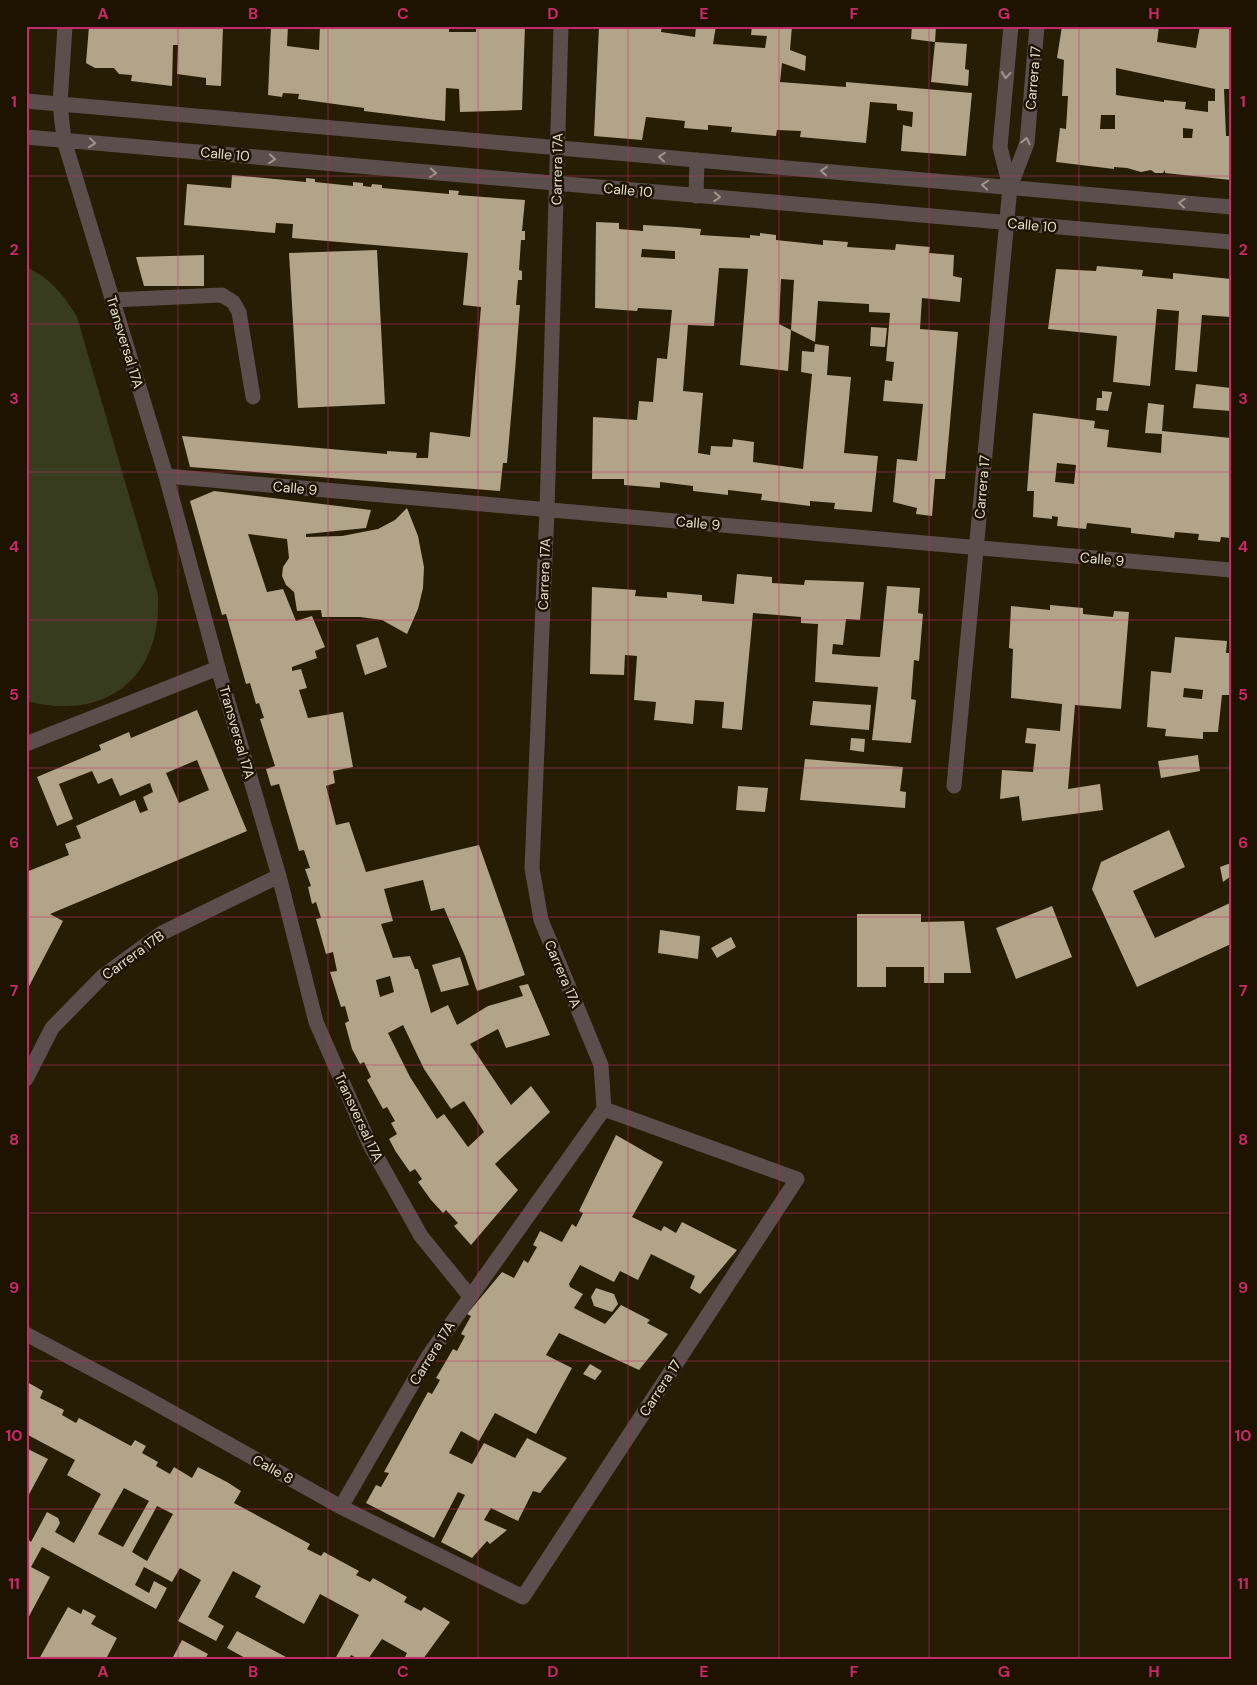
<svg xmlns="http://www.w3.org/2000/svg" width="1257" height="1685" viewBox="0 0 1257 1685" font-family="'DM Sans',sans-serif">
<rect width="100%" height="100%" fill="#271c04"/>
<path fill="#383c1e" d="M26 267C50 278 64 295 77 317L158 595C162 678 106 722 26 701Z"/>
<path fill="#b1a488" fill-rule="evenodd" d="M89 26H223L221 86 206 85V78L177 74 178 45H173L172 86 131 81 132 75 119 74 114 68H95L86 63Z
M271 26H288L287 46 319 50 320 26H417V28L449 29V32H476V26H525L522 110 460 112 459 89 446 88 445 121 364 111V108L298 99 299 94 283 93 282 97 268 95Z
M599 26H662L661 32 695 37 696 26H716L713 44 765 48 767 36 751 35 752 26H792L790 50 806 56 805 71 782 63 780 82 846 87V82L972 93 966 156 901 151 903 125 912 127 913 112 897 110V104L870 102 866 143 800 137 801 131 777 130 776 136 731 132 732 127 708 125V130L684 128 685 121 646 117 642 140 594 136Z
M912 26H936L935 42 911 39Z
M1062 26H1159L1157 42 1196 48 1200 26H1231V89H1224L1226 136H1231V180L1165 173V170L1163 173H1155L1151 170 1141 172 1127 168 1114 167V169L1056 162 1060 128 1066 129 1068 96H1062L1064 60 1057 58ZM1116 68 1215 89V101H1208V112L1185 109 1186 102 1164 100V102L1116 95ZM1101 115H1115V129H1100ZM1183 128 1193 129 1192 138H1183Z
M935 42 967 44 965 69 969 70 968 86 931 82Z
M232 175 306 182V178L315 179V182L353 186V182L363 183V186L371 187 372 184 382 185V188L449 194V190L459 191 458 195 525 200 522 231H525V240H521L519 270 522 271V280H518L516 305H520L515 371 507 463H503L500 491 190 467 182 436 387 454V451L417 453 416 458H428L430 432 470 437 481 307 463 305 468 253 292 238 293 224 276 223 275 233 184 225 187 184 231 188Z
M596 222 619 223V229L643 231V225L677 227 701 229 700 235 750 238V235L760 236V233L776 235V240L823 245V240L848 242 847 247 895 250 896 244 930 247 929 253 954 255 953 276 962 278 960 302 922 298 920 329 958 332 945 479H935L932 516 916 514 917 508 893 502 897 459 917 461 923 404 883 401 885 380 892 381 894 362 886 361 890 313 869 312V304L818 301 815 342 791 330 788 371 740 365 748 269 719 268 714 326 688 325 683 391 703 393 698 453 710 455 711 446 732 447 733 439 754 442 753 462 803 469 812 374 801 372 802 351 814 352 815 344 829 346 827 375 851 377 844 453 878 456 872 512 834 509 835 503 810 501V506L761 500 762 494 728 490V495L693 491V486L660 482V488L624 485V479H592L593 417 637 420 639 401 653 402 657 358 667 359 672 310 638 308 637 311 595 308ZM642 249 675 251V259L641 257ZM781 279 794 280 791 330 779 324Z
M377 250 385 404 298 408 289 253Z
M204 255V286H144L136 257Z
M1097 266 1143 270 1142 276 1173 279V273L1231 279V317L1202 315 1197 372 1175 370 1179 311 1157 309 1150 386 1113 382 1117 336 1048 329 1056 269 1096 271Z
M871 327 887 328 885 347 870 346Z
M1196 384 1231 388V411L1193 408Z
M1102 391 1112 392 1108 411 1096 410 1097 398H1102Z
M1148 403 1164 405 1162 431 1231 438V538L1221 537 1220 542 1198 540 1199 534 1175 532 1174 538 1131 533V528L1087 523 1086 529 1057 526 1058 517 1052 516V519L1033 517 1034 491H1027L1033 413 1095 421 1094 428 1109 430 1107 447 1161 453 1162 434 1145 433ZM1057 463 1076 465 1074 484 1055 482Z
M214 491 371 510 366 528 306 534V537L342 536 378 529 395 520 407 508 418 536 424 567 423 588 418 609 407 634 382 620 360 617H322L321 610 297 611 294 592 286 585 282 576 283 567 289 558 287 539 248 534 267 592 283 589 296 621 312 616 325 647 315 651 317 658 292 667V671L301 669 307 688 299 690 308 718 343 712 353 767 333 771 335 783 326 786 336 825 349 822 366 872 479 845 525 975 477 991 465 956 444 908 431 911 423 880 384 889 393 921 381 924 393 958 410 956 415 969H418L431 1013 448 1005 457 1025 488 1006 523 996 519 986 528 984 550 1035 506 1048 498 1029 470 1044 511 1105 531 1086 550 1112 495 1164 518 1190 471 1245 454 1226 458 1223 446 1210 443 1213 431 1200 418 1182 422 1179 415 1169 410 1172 396 1152 389 1139 397 1134 391 1123 395 1121 387 1107 383 1109 367 1080 371 1077 364 1062 360 1064 352 1049 345 1023 349 1021 345 1006 341 1007 330 972 337 971 333 952 326 954 316 919 321 918 316 902 312 904 308 887 311 886 305 869 310 868 304 850 299 851 279 784 271 786 266 769 275 766 260 719 264 718 259 703 256 704 250 683 246 684 226 614 222 615 190 501ZM390 976 394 992 380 997 376 980ZM403 1025 424 1069 451 1109 464 1101 484 1132 468 1147 444 1114 437 1119 410 1077 388 1033Z
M737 574 772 577V583L804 585 805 580 864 582 860 620 846 619 843 645 833 644 832 654 857 656 880 657 887 586 920 588 918 613 923 614 919 661 914 660 911 699 916 700 911 743 872 740 878 687 815 682 818 624 801 623V617L753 613 742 730 722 728 724 702 695 700 693 724 654 720 656 702 634 700 637 656 625 655 624 675 590 674 592 587 636 590 635 596 667 598V592L702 595V601L734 604Z
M1050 605 1083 608V614L1113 617 1114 611 1129 612 1121 709 1075 705 1068 789 1100 784 1103 810 1022 821 1019 796 1000 799 1002 770 1033 772 1036 744 1025 743 1027 728 1060 731 1062 704 1011 698 1013 649 1009 648 1011 606 1050 610Z
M378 637 387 667 365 675 356 645Z
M1175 637 1227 641 1226 653H1231V695H1222L1218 732H1203V739L1165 736 1166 729 1147 727 1151 671 1171 673ZM1184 688 1203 690 1202 699 1183 697Z
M813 701 871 705 869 730 810 725Z
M197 710 247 831 50 914 63 921 26 992V872L69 855 65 844 81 838 76 826 135 800 140 813 148 810 143 797 153 792 150 783 120 796 112 778 98 784 92 771 59 784 73 819 57 826 37 777 101 750 99 745 129 732 131 738ZM197 760 209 790 179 803 166 773Z
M851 738 865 739 864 752 850 750Z
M1198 755 1200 771 1161 778 1158 761Z
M805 759 903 767 900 791 906 792 905 808 800 800Z
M738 786 768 788 765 812 736 810Z
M1169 830 1185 867 1133 891 1155 938 1230 903 1231 944 1137 987 1092 889 1101 862Z
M1231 863V876L1223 882 1220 867Z
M1052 906 1072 957 1016 979 996 928Z
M857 914H921V922L964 921 971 973H944V983H924V967H886V987H857Z
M660 930 700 936 698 959 658 953Z
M731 937 736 947 717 958 711 948Z
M460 957 469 985 441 992 432 965Z
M616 1135 663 1162 632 1217 661 1231 664 1226 676 1233 682 1222 737 1250 700 1294 690 1288 695 1276 651 1254 638 1280 620 1271 614 1282 580 1265 569 1284 570 1287 583 1294 574 1308 605 1324 621 1305 650 1320 647 1323 668 1334 639 1370 559 1333 546 1355 572 1368 536 1434 495 1413 479 1441 461 1431 449 1453 472 1464 484 1443 515 1458 527 1438 567 1458 540 1493 533 1491 518 1521 491 1508 484 1520 507 1530 490 1544 487 1541 472 1558 441 1542 465 1495 458 1492 434 1538 366 1503 376 1485 381 1487 389 1473 384 1472 418 1410 428 1392 432 1394 440 1380 436 1378 453 1349 457 1351 465 1336 461 1334 471 1316 467 1314 502 1272 514 1278 524 1260 528 1263 537 1247 533 1245 540 1231 562 1242 572 1224 576 1227 583 1213 579 1211Z
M596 1288 614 1294 618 1304 612 1312 594 1306 591 1297Z
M590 1364 602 1371 595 1380 583 1374Z
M27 1382 43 1391 40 1398 64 1410 62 1415 76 1423 79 1418 131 1446 135 1440 146 1446 142 1453 158 1462 156 1466 170 1474 174 1467 192 1478 198 1467 227 1482 241 1491 234 1503 310 1544 307 1549 321 1556 324 1552 359 1571 356 1575 370 1582 373 1578 407 1597 404 1602 421 1611 424 1607 450 1622 423 1659H404L407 1653 382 1639 368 1659H358L351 1655 349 1659H335L359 1615 320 1594 304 1624 255 1597 261 1586 233 1571 208 1617 224 1626 216 1641 178 1621 201 1580 180 1568 172 1582 144 1567 135 1585 149 1593 154 1581 167 1588 156 1609 42 1547 31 1567 50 1577 26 1622V1545L29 1540 31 1542 47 1512 58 1518 60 1523 55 1532 74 1543 101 1494 67 1475 75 1460 26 1434ZM124 1488 149 1501 123 1547 98 1534ZM157 1506 173 1514 147 1561 132 1552Z
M26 1448 48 1459 26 1500Z
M68 1607 81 1614 83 1609 96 1616 91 1624 117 1638 106 1659H39Z
M237 1631 286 1657 247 1659 227 1648Z
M182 1640 208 1654 205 1659H172Z"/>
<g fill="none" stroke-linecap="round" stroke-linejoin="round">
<path stroke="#5c4e4d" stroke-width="15" d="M112 300 222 295 233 302 239 312 253 397"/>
<path stroke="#5c4e4d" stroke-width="15" d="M65 26 60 104 64 140 166 476 218 668 279 876 316 1022 370 1145 421 1236 469 1295
M26 101 1231 207
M26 137 1231 242
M1010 187 1000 147 1011 26
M696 196 697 160
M166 476 1231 570
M26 744 218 668
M954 786 1010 187 1027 143 1037 26
M26 1079 52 1028 103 976 162 933 279 876
M26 1334 139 1394 341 1507 523 1597 797 1179 604 1109
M341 1507 429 1355 604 1109 601 1065 541 920 532 868 547 510 561 26"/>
</g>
<defs><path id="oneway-chevron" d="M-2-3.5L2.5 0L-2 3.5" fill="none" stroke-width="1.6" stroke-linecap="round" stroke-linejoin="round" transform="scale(1.25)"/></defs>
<g stroke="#a0968e">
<use href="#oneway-chevron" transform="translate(1006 75) rotate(95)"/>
<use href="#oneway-chevron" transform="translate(1026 141) rotate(-78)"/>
<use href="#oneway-chevron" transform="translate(92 143) rotate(6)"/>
<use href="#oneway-chevron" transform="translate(662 157) rotate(-175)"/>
<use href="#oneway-chevron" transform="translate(272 159) rotate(5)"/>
<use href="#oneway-chevron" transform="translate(824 171) rotate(-175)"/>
<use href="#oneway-chevron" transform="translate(433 173) rotate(5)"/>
<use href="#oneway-chevron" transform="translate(985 185) rotate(-175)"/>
<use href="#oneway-chevron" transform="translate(717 197) rotate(4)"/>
<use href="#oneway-chevron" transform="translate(1182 203) rotate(-175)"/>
</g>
<path fill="none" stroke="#c52c67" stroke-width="1" stroke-opacity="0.55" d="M178 26V1659M328 26V1659M478 26V1659M628 26V1659M779 26V1659M929 26V1659M1079 26V1659M26 176H1231M26 324H1231M26 472H1231M26 620H1231M26 768H1231M26 917H1231M26 1065H1231M26 1213H1231M26 1361H1231M26 1509H1231"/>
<g text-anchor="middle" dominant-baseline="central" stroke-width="5" stroke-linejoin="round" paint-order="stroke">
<g font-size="14" fill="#e4ddcf" stroke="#1d1300">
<text transform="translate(1033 78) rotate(-85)">Carrera 17</text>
<text transform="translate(225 154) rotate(5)">Calle 10</text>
<text transform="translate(557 169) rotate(-89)">Carrera 17A</text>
<text transform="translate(628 190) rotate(5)">Calle 10</text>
<text transform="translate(1032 225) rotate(5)">Calle 10</text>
<text transform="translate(125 342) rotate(73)">Transversal 17A</text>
<text transform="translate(982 487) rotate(-85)">Carrera 17</text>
<text transform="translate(295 488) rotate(5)">Calle 9</text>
<text transform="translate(698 523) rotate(5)">Calle 9</text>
<text transform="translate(1102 559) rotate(5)">Calle 9</text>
<text transform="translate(544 574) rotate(-88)">Carrera 17A</text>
<text transform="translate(237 732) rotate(74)">Transversal 17A</text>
<text transform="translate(133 955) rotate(-36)">Carrera 17B</text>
<text transform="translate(563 974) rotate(67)">Carrera 17A</text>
<text transform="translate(359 1117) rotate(65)">Transversal 17A</text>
<text transform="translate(432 1353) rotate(-58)">Carrera 17A</text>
<text transform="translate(660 1388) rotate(-57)">Carrera 17</text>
<text transform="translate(273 1469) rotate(29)">Calle 8</text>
</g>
</g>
<rect width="1257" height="1685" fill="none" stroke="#1d1300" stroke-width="55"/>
<rect x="28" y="28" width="1202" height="1630" fill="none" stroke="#c52c67" stroke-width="2"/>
<g font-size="16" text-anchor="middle" font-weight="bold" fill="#c52c67">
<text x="103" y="19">A</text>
<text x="253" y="19">B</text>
<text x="403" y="19">C</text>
<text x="553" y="19">D</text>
<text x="704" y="19">E</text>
<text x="854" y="19">F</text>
<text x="1004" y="19">G</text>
<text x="1154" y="19">H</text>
<text x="14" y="107">1</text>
<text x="1243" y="107">1</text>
<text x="14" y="255">2</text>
<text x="1243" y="255">2</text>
<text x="14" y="404">3</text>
<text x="1243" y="404">3</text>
<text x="14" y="552">4</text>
<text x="1243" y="552">4</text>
<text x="14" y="700">5</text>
<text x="1243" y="700">5</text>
<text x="14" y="848">6</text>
<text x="1243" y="848">6</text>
<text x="14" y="996">7</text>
<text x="1243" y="996">7</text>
<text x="14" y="1145">8</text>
<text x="1243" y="1145">8</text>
<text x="14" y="1293">9</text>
<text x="1243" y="1293">9</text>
<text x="14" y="1441">10</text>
<text x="1243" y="1441">10</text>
<text x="14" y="1589">11</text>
<text x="1243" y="1589">11</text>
<text x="103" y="1677">A</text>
<text x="253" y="1677">B</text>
<text x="403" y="1677">C</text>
<text x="553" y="1677">D</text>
<text x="704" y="1677">E</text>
<text x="854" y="1677">F</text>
<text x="1004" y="1677">G</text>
<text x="1154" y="1677">H</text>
</g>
</svg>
